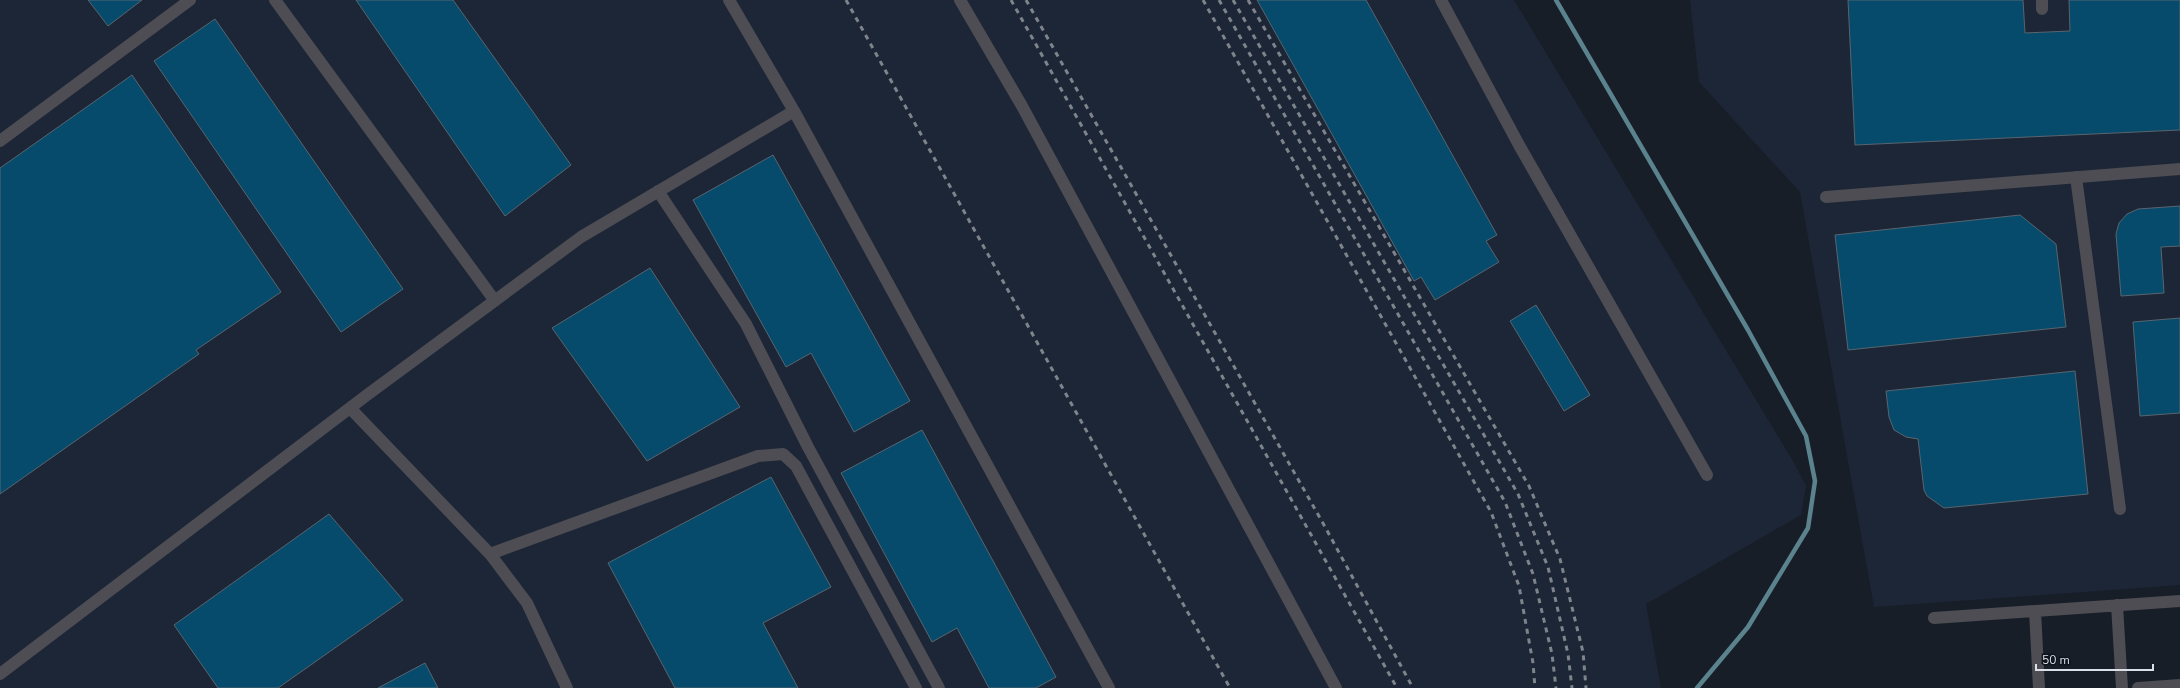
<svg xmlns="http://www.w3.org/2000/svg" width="2180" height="688" viewBox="0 0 2180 688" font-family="'Nunito Sans',sans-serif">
<rect width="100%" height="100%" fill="#171e28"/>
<path fill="#1d2636" d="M0 0H1514L1793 461 1806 486 1801 515 1646 604 1661 688H0Z
M1690 0H2180V585L1874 607 1800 192 1699 82Z"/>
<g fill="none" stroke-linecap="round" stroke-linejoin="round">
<path stroke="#5a838e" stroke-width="4.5" d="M1556 0 1748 330 1806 436 1815 481 1808 528 1748 627 1697 688"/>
</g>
<path fill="#074b6c" stroke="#58656e" d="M88 0H142L108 26Z
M356 0H453L571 165 505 216Z
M1257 0H1366L1497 235 1486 241 1499 262 1435 300 1421 277 1414 281Z
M1848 0H2023L2025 33 2070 31 2069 0H2180V130L1855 145Z
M215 19 403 289 341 332 154 61Z
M132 75 281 292 196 350 199 354 0 494V168Z
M773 155 910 401 854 432 811 353 786 367 693 200Z
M2180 206V246L2161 247 2164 293 2121 296 2116 234 2119 223 2127 214 2138 209Z
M2020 215 2056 244 2066 327 1848 350 1835 235Z
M650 268 740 407 647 461 552 328Z
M1536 305 1590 395 1564 411 1510 321Z
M2180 318V413L2140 416 2133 322Z
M2075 371 2088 494 1944 508 1927 496 1924 490 1918 439 1906 437 1894 430 1889 417 1886 391Z
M922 430 1056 677 1036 688H989L957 628 932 642 841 473Z
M771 477 831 587 763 623 798 688H675L608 563Z
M329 514 403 600 278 688H218L174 625Z
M425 663 438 688H378Z"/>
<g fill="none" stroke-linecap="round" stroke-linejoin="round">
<path stroke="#4d4d53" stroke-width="12" d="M275 0 495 301
M729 0 794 111 1109 688
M960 0 1022 106 1336 688
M1441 0 1519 145 1707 475
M2042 0V9
M0 141 190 0
M2076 177 2120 509
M658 191 746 324 808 447 939 688
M1826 197 2180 169
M350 408 490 554 758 456 783 454 796 466 916 688
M490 554 527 603 567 688
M2117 605 2122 688
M2035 611 2039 688
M1934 618 2180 601
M0 674 367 395 581 237 794 111
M2138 688 2180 685"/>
<path stroke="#7e838c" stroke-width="3" stroke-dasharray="5 5" stroke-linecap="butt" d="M846 0 1230 688
M1011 0 1397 688
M1026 0 1324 525 1413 688
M1203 0 1491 512 1519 586 1533 663 1535 688
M1219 0 1505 502 1533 574 1552 654 1556 688
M1233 0 1518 494 1548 567 1568 654 1572 688
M1248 0 1529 486 1560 559 1583 652 1586 688"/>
</g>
<path d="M2036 664v6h117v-6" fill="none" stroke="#dbdfe7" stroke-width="2"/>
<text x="2042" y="664" font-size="12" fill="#dbdfe7" stroke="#0e151e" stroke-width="3" paint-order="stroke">50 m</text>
</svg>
